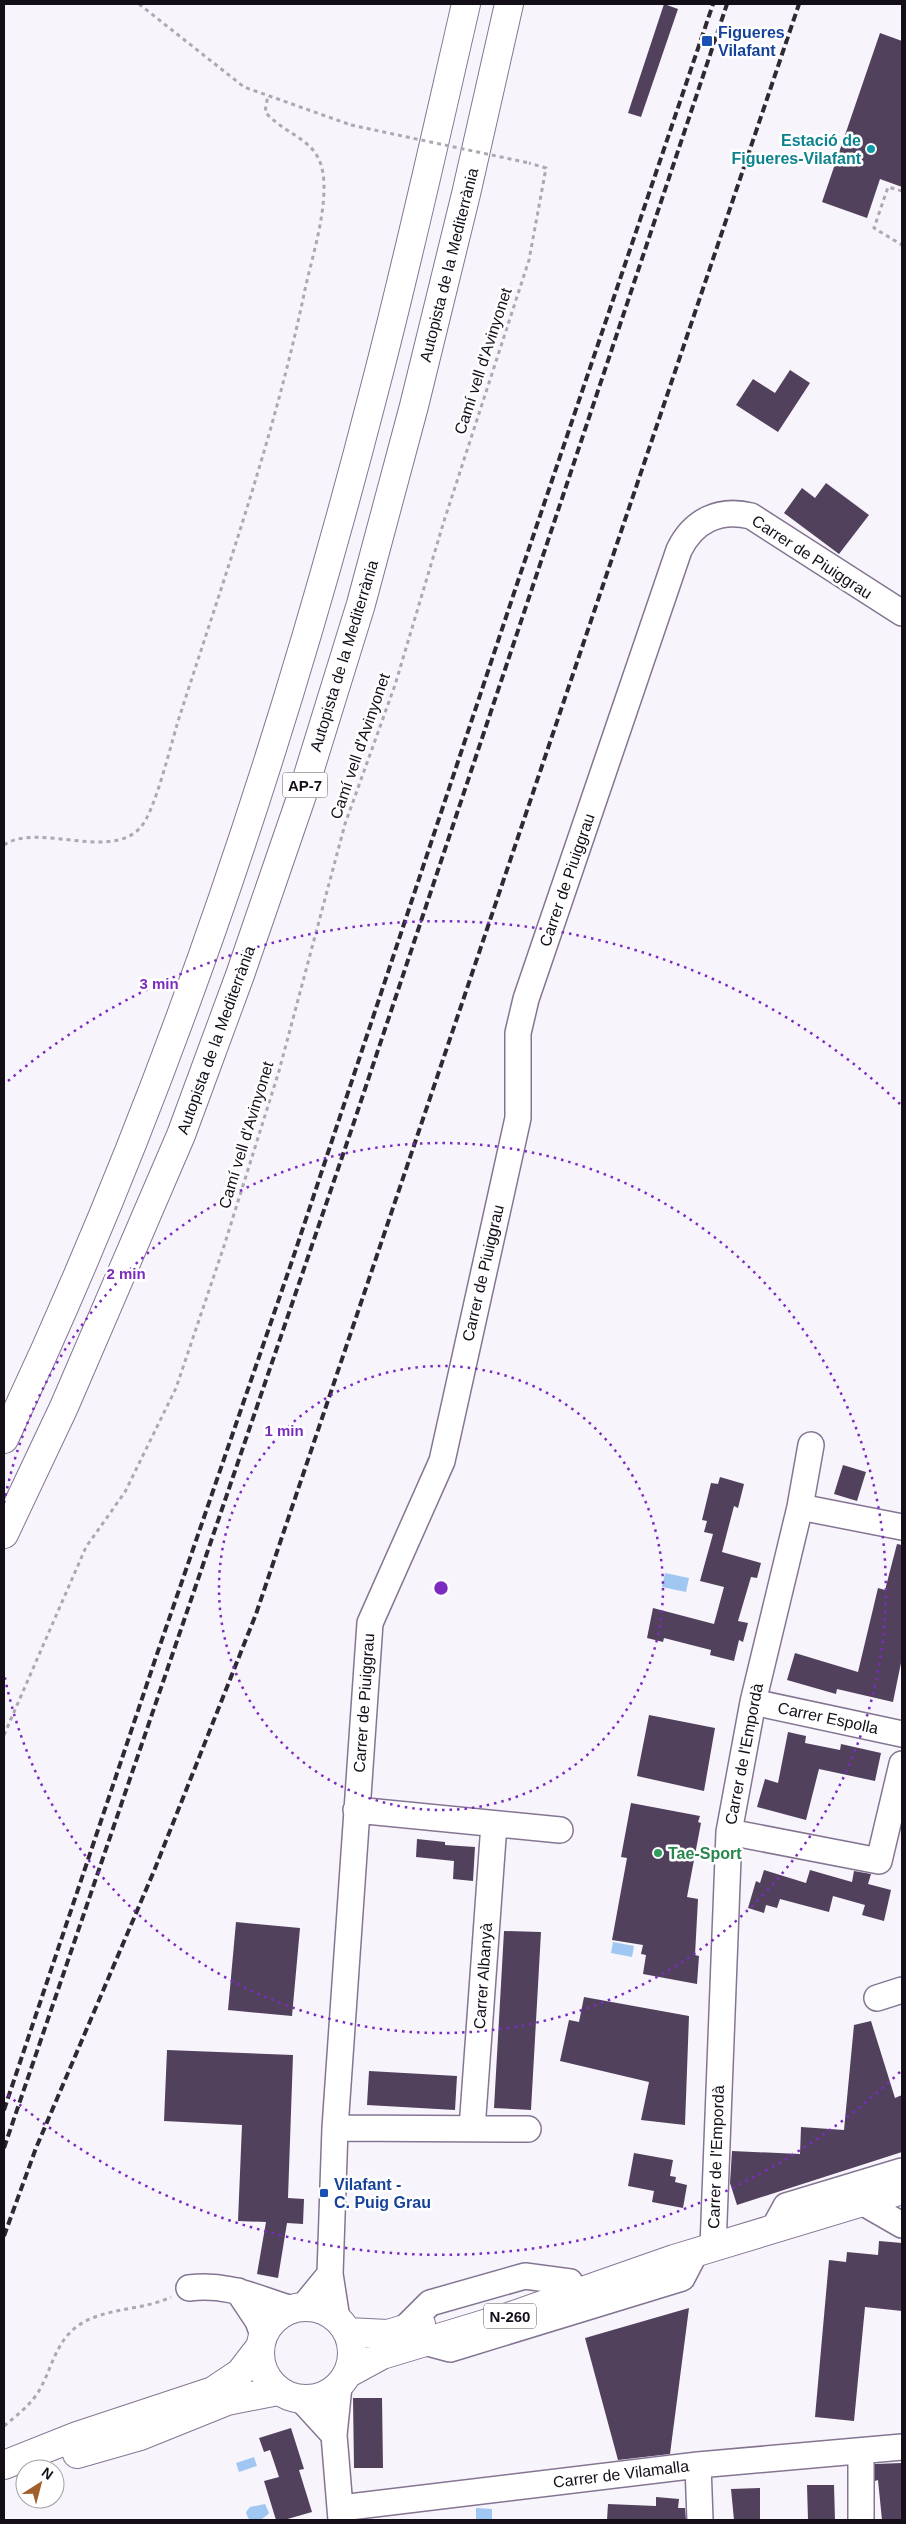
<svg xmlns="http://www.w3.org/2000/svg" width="906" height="2524" viewBox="0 0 906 2524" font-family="Arial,sans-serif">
<rect width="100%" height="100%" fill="#f8f4fb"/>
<path fill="#a0c6f2" d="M665 1573 689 1578 686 1592 662 1587Z
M613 1942 634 1946 632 1957 611 1953Z
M254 2457 257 2466 239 2472 236 2463Z
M265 2504 269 2513C264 2519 256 2523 248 2518L246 2512 250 2507Z
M476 2508 492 2509V2520H476Z"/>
<path fill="#51415d" d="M664 4 678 9 641 117 628 113Z
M880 33 902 41V187L880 179 867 218 822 202Z
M790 370 810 383 778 432 736 405 753 379 775 393Z
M826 483 869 515 839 554 784 513 802 488 815 498Z
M843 1465 866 1472 857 1501 834 1494Z
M720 1477 744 1484 738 1508 734 1506 722 1552 761 1563 757 1578 751 1577 738 1621 748 1623 743 1642 739 1640 734 1661 710 1655 711 1650 664 1638 663 1642 647 1638 653 1608 714 1624 724 1587 700 1581 713 1534 704 1532 707 1521 702 1520 711 1483 718 1484Z
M897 1544 902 1545V1658L893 1702 837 1689 836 1694 787 1680 795 1653 858 1672 878 1588 885 1590Z
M649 1715 715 1728 704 1791 637 1776Z
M788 1732 806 1736 805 1743 840 1750 841 1744 881 1753 875 1781 819 1769 806 1820 757 1807 765 1779 778 1783Z
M631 1803 700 1816 698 1822 701 1823 687 1897 698 1899 695 1955 699 1956 697 1984 643 1974 646 1955 641 1954 643 1945 612 1940 627 1858 621 1857Z
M417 1839 445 1842V1845L475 1847 473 1881 453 1879 454 1861 416 1857Z
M764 1870 806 1883 810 1870 852 1882 854 1871 871 1874 868 1884 891 1890 884 1921 862 1915 865 1905 833 1896 829 1912 780 1899 777 1908 766 1905 764 1913 748 1908 756 1881 760 1883Z
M236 1922 300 1928 292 2016 228 2010Z
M504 1931 541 1932 531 2110 494 2108Z
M584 1997 689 2016 685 2125 641 2120 649 2082 560 2061 569 2020 579 2022Z
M871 2021 895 2098 902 2095V2152L737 2205 730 2183 732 2151 800 2154 801 2127 844 2130 854 2025Z
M167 2050 293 2055 288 2198 304 2199 303 2224 287 2223 278 2278 257 2274 266 2222 238 2221 242 2125 164 2121Z
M369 2071 457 2076 455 2110 367 2105Z
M634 2153 673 2160 670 2176 676 2177 675 2182 687 2185 683 2208 652 2202 654 2191 628 2186Z
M879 2241 902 2243V2311L865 2307 854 2421 815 2417 829 2260 846 2262 847 2252 878 2255Z
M689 2308 670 2454 618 2460 585 2338Z
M353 2398H382L383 2468H354Z
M291 2428 304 2469 299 2470 312 2512 284 2520H276L264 2481 279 2477 270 2450 264 2452 259 2438Z
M902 2463V2520H882L878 2480 875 2481V2464Z
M807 2485H834L835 2520H808Z
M760 2488V2520H734L731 2489Z
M656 2497 679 2499 678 2508H685L686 2520H607L608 2504 656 2506Z"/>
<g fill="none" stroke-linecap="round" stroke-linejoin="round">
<g stroke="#857593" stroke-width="28">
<path id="minor" d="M800 1507 902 1527
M753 1702 902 1734
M356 1810 560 1830
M729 1832 879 1861 902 1764
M877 1998 902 1990
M335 2128 528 2129
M472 2129 494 1824
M862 2202 902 2225
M774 2228 786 2206 902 2171
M713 2247 729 1832 753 1702 800 1507 811 1445
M189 2288C229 2283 255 2298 292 2309
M238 2291 258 2321 263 2335
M303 2307 330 2274
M337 2319 330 2274 335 2128 370 1623 442 1461 518 1118V1033L526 999 679 550C693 521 719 508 751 516L902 613
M404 2329 430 2303 525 2276 570 2282
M424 2342 450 2349 682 2278 695 2253
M339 2386 334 2435 341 2520
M302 2400 334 2435
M861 2452V2520
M698 2465 700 2520
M341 2508 698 2465 902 2447"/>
</g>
<g stroke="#857593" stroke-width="30">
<path id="major" d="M260 2353a46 46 0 1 1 92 0a46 46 0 1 1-92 0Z
M347 2332 388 2334 421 2324
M347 2374 382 2355 511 2316 674 2259 902 2190
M77 2454 140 2436 227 2401 278 2391
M4 2465 77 2436 213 2391 240 2373 260 2347"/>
</g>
<g stroke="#857593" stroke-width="30">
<path id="highway" d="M4 1439C162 1105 281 753 373 395 407 266 436 134 466 4
M4 1534 64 1407 181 1135 240 975 301 798 361 604 414 406 466 194 509 4"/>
</g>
<path stroke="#ada8b1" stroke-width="3" stroke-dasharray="4 4" stroke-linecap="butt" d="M139 4 244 87 351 125
M902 191 888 187 874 228 902 245
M4 845C37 822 109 861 140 828 156 811 172 738 181 712 225 575 273 440 303 299 310 263 324 224 324 187 324 138 292 141 265 112L268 95
M4 1735 86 1547 125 1492 176 1388 224 1246 279 1071 345 824 395 685 444 521 529 260 546 168 529 163
M4 2426C16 2416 28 2407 37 2394 52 2371 54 2342 79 2325 106 2307 142 2311 171 2297"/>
<use href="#minor" stroke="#fff" stroke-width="25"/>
<use href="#major" stroke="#fff" stroke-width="28"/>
<use href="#highway" stroke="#fff" stroke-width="28"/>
<path stroke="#2f2934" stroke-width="4" stroke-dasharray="8 4" stroke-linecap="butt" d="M4 2110 156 1657 292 1261 519 578 713 4
M4 2148 352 1128 727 4
M4 2236 36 2148 154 1871 256 1614 799 4"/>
<path stroke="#ada8b1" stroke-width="3" stroke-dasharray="4 4" stroke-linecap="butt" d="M351 125 529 163"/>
</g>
<g fill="none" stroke="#7b2cbf" stroke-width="2.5" stroke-dasharray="2.5 5">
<circle cx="441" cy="1588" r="222"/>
<path d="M4 1503A445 445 0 1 1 4 1673"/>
<path d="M900 2072A667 667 0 0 1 8 2095M8 1081A667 667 0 0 1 900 1104"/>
</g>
<g fill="#1a4fb4" stroke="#fff" stroke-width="2">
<rect x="701" y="35" width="12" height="12" rx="2.5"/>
<rect x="319" y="2188" width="10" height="10" rx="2.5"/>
</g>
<circle fill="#0f9aa8" stroke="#fff" stroke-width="2" cx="871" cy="149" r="5"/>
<circle fill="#2e9e5b" stroke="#fff" stroke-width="2" cx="658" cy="1853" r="5"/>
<g text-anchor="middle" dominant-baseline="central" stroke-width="5" stroke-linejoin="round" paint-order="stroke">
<g fill="#fff" stroke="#5a565e" stroke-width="1">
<rect x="282.5" y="772.5" width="45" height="25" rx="4"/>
<rect x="484" y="2303.5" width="52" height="25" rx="4"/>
</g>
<g font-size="15" font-weight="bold" fill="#140e19">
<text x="305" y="785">AP-7</text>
<text x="510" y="2316">N-260</text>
</g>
<g font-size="16" font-weight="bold" fill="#164399" stroke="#fff" text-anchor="start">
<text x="718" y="32">Figueres<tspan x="718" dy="18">Vilafant</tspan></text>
<text x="334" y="2184">Vilafant -<tspan x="334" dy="18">C. Puig Grau</tspan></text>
</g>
<g font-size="16" font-weight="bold" fill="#0d838f" stroke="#fff" text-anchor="end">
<text x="861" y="140">Estació de<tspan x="861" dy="18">Figueres-Vilafant</tspan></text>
</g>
<g font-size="16" fill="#140e19" stroke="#fff">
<text transform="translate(449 265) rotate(-76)">Autopista de la Mediterrània</text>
<text transform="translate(483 361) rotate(-72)">Camí vell d'Avinyonet</text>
<text transform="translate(812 557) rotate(33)">Carrer de Piuiggrau</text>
<text transform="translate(344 656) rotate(-73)">Autopista de la Mediterrània</text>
<text transform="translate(360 746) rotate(-71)">Camí vell d'Avinyonet</text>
<text transform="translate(567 880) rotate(-71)">Carrer de Piuiggrau</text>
<text transform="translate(216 1040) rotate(-70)">Autopista de la Mediterrània</text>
<text transform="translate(246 1135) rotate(-73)">Camí vell d'Avinyonet</text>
<text transform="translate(483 1273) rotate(-77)">Carrer de Piuiggrau</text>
<text transform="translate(364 1703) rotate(-86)">Carrer de Piuiggrau</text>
<text transform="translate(828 1718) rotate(12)">Carrer Espolla</text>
<text transform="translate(744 1754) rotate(-79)">Carrer de l'Empordà</text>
<text transform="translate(483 1976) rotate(-86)">Carrer Albanyà</text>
<text transform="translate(716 2157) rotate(-88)">Carrer de l'Empordà</text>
<text transform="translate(621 2474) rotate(-7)">Carrer de Vilamalla</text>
</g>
<g font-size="16" font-weight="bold" fill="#27864d" stroke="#fff" text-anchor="start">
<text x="668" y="1853">Tae-Sport</text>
</g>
</g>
<circle cx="441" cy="1588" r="8" fill="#7b2cbf" stroke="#fff" stroke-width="2.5"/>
<g font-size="15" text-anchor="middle" font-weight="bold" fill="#7b2cbf" stroke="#fff" stroke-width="5" stroke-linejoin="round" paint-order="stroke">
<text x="159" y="989">3 min</text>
<text x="126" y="1279">2 min</text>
<text x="284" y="1436">1 min</text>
</g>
<rect width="906" height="2524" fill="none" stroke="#140e19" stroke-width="10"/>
<g transform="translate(40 2484) rotate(36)"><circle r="24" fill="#ffffff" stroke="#a19fa3"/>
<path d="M0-4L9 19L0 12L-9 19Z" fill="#a15f2c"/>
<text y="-8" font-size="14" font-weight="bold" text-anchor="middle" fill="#140e19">N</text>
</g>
</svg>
